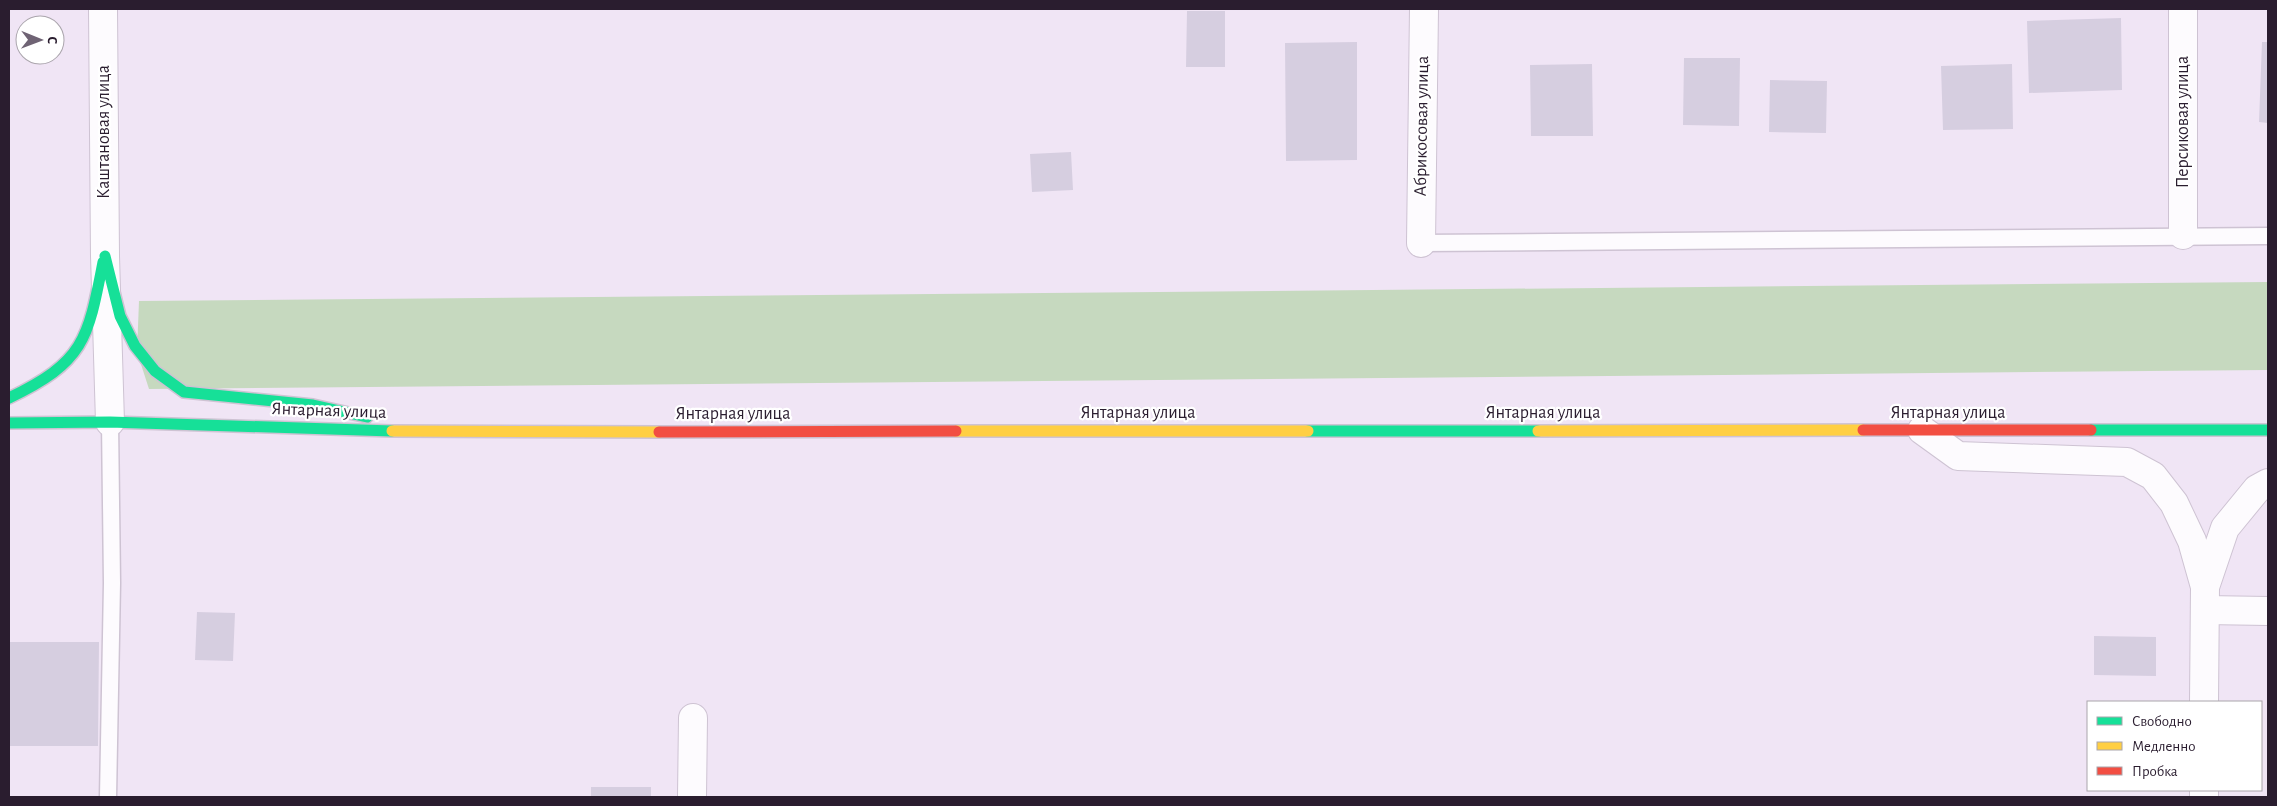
<svg xmlns="http://www.w3.org/2000/svg" width="2277" height="806" viewBox="0 0 2277 806" font-family="'Alegreya Sans',sans-serif">
<rect width="100%" height="100%" fill="#f0e5f5"/>
<path fill="#c6d9bf" d="M2268 282V370L149 389 137 352 139 301Z"/>
<path fill="#d6cee0" d="M1187 11H1225V67H1186Z
M2121 18 2122 90 2029 93 2027 21Z
M1357 42V160L1286 161 1285 43Z
M2262 42H2268V123L2259 122Z
M1684 58H1740L1739 126 1683 125Z
M1592 64 1593 136H1531L1530 65Z
M2012 64 2013 129 1943 130 1941 66Z
M1770 80 1827 81 1826 133 1769 132Z
M1071 152 1073 190 1032 192 1030 154Z
M197 612 235 613 233 661 195 660Z
M2094 636 2156 637V676L2094 675Z
M9 642H99L98 746H9Z
M591 787H651V797H591Z"/>
<g fill="none" stroke-linecap="round" stroke-linejoin="round">
<g stroke="#cec3d3" stroke-width="19">
<path id="lane" d="M1421 243 2268 236
M108 797 112 583 110 422"/>
</g>
<g stroke="#cec3d3" stroke-width="30">
<path id="street" d="M103 9 105 256 110 422
M2183 9V235
M1421 243 1424 9
M1922 430 1958 456 2127 462 2153 476 2174 503 2192 541 2205 587 2225 528 2257 489 2268 483
M2205 610 2268 611
M2204 702 2205 587
M692 797 693 718
M2204 797V790"/>
</g>
<g stroke="#cec3d3" stroke-width="14">
<path id="fast" d="M105 256 120 316 135 346 155 371 184 392 313 405 367 417
M9 398C84 362 88 340 103 262
M9 423 110 422 392 431
M2091 430H2268
M1308 431H1538"/>
</g>
<g stroke="#cec3d3" stroke-width="14">
<path id="slow" d="M392 431 659 432
M956 431H1308
M1538 431 1863 430"/>
</g>
<g stroke="#cec3d3" stroke-width="14">
<path id="jam" d="M1863 430H2091
M659 432 956 431"/>
</g>
<use href="#lane" stroke="#fdfbfe" stroke-width="16"/>
<use href="#street" stroke="#fdfbfe" stroke-width="28"/>
<use href="#fast" stroke="#16e098" stroke-width="11"/>
<use href="#slow" stroke="#ffcf43" stroke-width="11"/>
<use href="#jam" stroke="#f24e42" stroke-width="11"/>
</g>
<g text-anchor="middle" dominant-baseline="central" stroke-width="4.5" stroke-linejoin="round" paint-order="stroke">
<g font-size="18" fill="#2a1d2f" stroke="#fff">
<text transform="translate(2183 122) rotate(-90)">Персиковая улица</text>
<text transform="translate(1422 126) rotate(-89)">Абрикосовая улица</text>
<text transform="translate(104 132) rotate(-90)">Каштановая улица</text>
<text transform="translate(329 411) rotate(2)">Янтарная улица</text>
<text x="1138" y="413">Янтарная улица</text>
<text x="1543" y="413">Янтарная улица</text>
<text x="1948" y="413">Янтарная улица</text>
<text x="733" y="414">Янтарная улица</text>
</g>
</g>
<rect width="2277" height="806" fill="none" stroke="#2a1d2f" stroke-width="20"/>
<rect x="2087" y="701" width="175" height="90" fill="#ffffff" stroke="#aaa5ac"/>
<rect x="2097" y="717" width="25" height="8" fill="#16e098" stroke="#aaa5ac"/>
<text x="2132" y="726" font-size="15" fill="#2a1d2f">Свободно</text>
<rect x="2097" y="742" width="25" height="8" fill="#ffcf43" stroke="#aaa5ac"/>
<text x="2132" y="751" font-size="15" fill="#2a1d2f">Медленно</text>
<rect x="2097" y="767" width="25" height="8" fill="#f24e42" stroke="#aaa5ac"/>
<text x="2132" y="776" font-size="15" fill="#2a1d2f">Пробка</text>
<g transform="translate(40 40) rotate(91)"><circle r="24" fill="#ffffff" stroke="#aaa5ac"/>
<path d="M0-4L9 19L0 12L-9 19Z" fill="#6f6374"/>
<text y="-8" font-size="14" font-weight="bold" text-anchor="middle" fill="#2a1d2f">С</text>
</g>
</svg>
